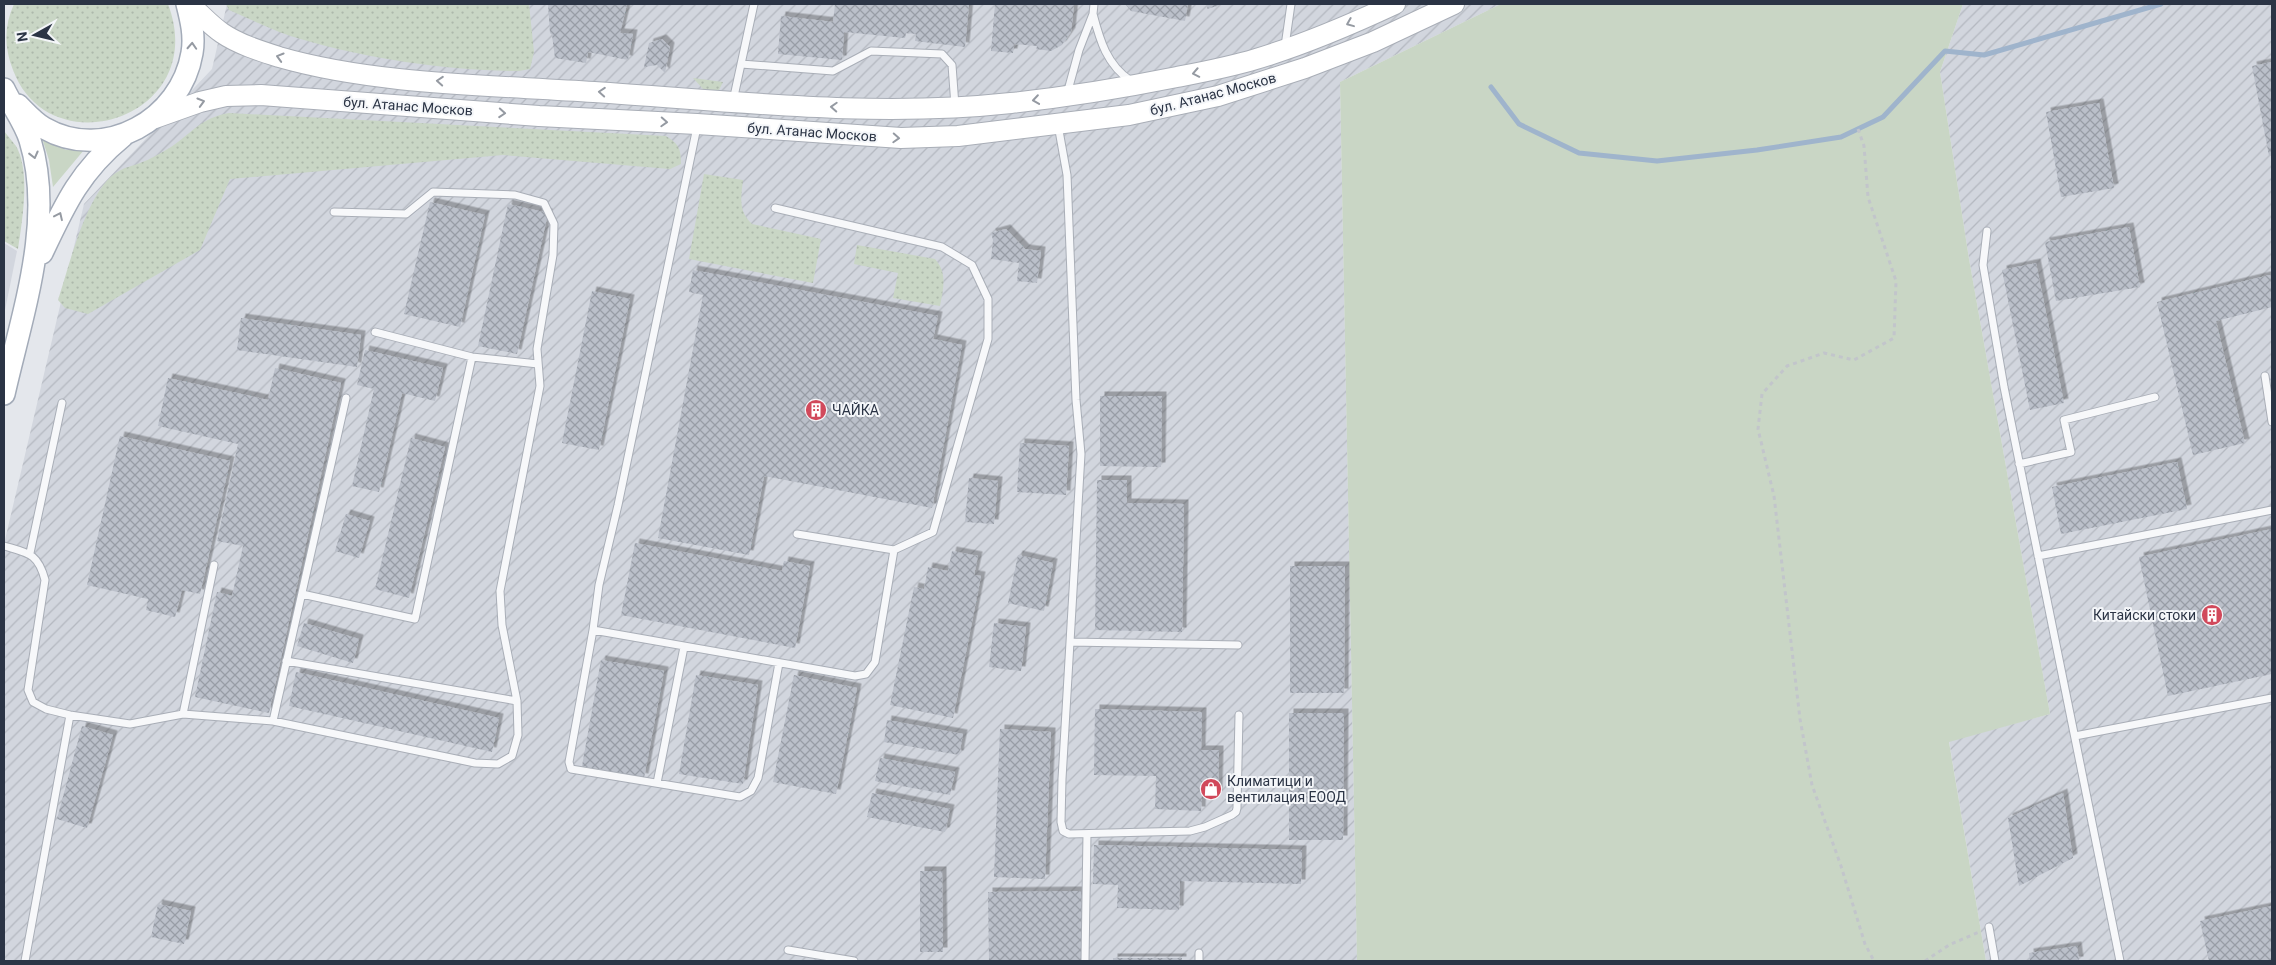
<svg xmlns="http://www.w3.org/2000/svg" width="2276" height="965" viewBox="0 0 2276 965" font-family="Roboto,sans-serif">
<defs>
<pattern id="industrial-furrows" width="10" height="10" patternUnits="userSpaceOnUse" patternTransform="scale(1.25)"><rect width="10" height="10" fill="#d2d6de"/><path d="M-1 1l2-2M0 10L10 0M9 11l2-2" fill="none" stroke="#b4b8c0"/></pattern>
<pattern id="park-dots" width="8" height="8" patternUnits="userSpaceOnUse" patternTransform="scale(1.25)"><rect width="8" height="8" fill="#c9d6c5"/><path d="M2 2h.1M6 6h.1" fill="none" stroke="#adb8ab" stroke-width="1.8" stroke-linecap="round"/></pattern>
<pattern id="building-cross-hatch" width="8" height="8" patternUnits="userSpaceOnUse" patternTransform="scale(1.25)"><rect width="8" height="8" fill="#bbc0ca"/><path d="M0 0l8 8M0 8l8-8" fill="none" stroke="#989da6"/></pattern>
<filter id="shadow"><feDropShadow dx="4.5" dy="-4.5" stdDeviation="0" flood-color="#0004"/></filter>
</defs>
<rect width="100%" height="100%" fill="#e4e7ec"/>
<path fill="#d2d6de" d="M4 243 17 251 4 315Z"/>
<path fill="url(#industrial-furrows)" d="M227 4H1501L1340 82 1357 961H4V544L84 204 212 69Z
M1963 4H2272V961H1986L1949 741 2050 714 1969 259 1940 72Z"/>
<path fill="#c9d6c5" d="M1501 4H1963L1940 72 1969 259 2050 714 1949 742 1986 961H1357L1340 82Z
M42 138 66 150H84L53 187 49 160Z"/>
<path fill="url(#park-dots)" d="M14 4H168C211 117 50 169 13 70 4 47 4 26 14 4Z
M226 4H529L534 52 530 69 519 71C452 71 368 59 304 40 278 33 254 21 229 10Z
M693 78 723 82 719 90H704Z
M229 113 666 136C679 144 681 149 681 164L670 169 503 155 230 179 200 250 88 314 65 308 58 300C69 267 87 188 119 171 125 167 133 166 140 163 151 159 161 153 171 147 193 132 201 118 229 113Z
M4 131C8 136 12 141 16 146 31 172 22 221 18 249L4 241Z
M704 174 743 180C741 198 738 211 752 224L821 239 813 283 689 259Z
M857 245 935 259C948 273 943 290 940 306L893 298 898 273 854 264Z"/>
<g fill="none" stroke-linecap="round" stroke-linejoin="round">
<path stroke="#9fb4cc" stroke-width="5" d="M1491 87 1519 124 1579 153 1657 161 1757 150 1841 137 1883 117 1945 51 1984 55 2161 4"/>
</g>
<path fill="url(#building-cross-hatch)" filter="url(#shadow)" d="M548 4H627L620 33 633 34 628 60 588 52 586 63 555 58 552 35 550 33Z
M835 4H969L965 47 915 41 916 34 906 33 905 38 844 32 842 60 778 54 781 16 833 22Z
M995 4H1074L1071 32 1062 45 1051 51 1036 49 1037 46 1014 44 1013 53 991 51Z
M1125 4H1188L1185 21 1131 11Z
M1208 4H1224L1207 9Z
M662 39 670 47 665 73 657 65 644 67 649 43Z
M2272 62V155L2269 156 2252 66Z
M2099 103 2114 188 2061 197 2046 112Z
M430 202 485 215 460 327 404 314Z
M508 204 548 213 517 354 478 346Z
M2129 227 2140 287 2056 301 2045 242Z
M1006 229 1025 249 1041 251 1037 283 1017 281 1019 263 991 259 993 240 991 233Z
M2036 263 2064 403 2030 410 2002 270Z
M693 270 938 316 933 339 962 345 932 508 764 476 749 555 658 538 703 295 689 292Z
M2270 275 2272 287V307L2216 321 2245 443 2193 455 2157 302Z
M592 291 630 299 599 450 562 443Z
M241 318 361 335 357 367 237 350Z
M365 350 443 368 435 401 402 393 379 492 352 486 374 389 357 385Z
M275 368 341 383 269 713 195 697 217 592 232 596 243 546 217 541 238 444 158 426 168 378 268 400Z
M1100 396H1162L1161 467 1100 466Z
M120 436 230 461 200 594 182 590 175 617 146 610 148 599 87 585Z
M411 438 445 447 409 598 375 589Z
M1020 443 1069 446 1066 495 1017 492Z
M2177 462 2187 509 2061 534 2052 487Z
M969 478 998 481 994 524 965 522Z
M1097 480H1127V503L1184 504 1182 632 1095 630Z
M346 514 370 521 359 558 335 551Z
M2272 529V674L2168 696 2139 557Z
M635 543 782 571 784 561 810 566 795 648 621 615Z
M952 551 978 556 974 575 981 576 953 718 890 705 914 587 924 589 928 567 948 571Z
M1018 555 1053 563 1044 611 1008 603Z
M1290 566H1345L1344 693H1290Z
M304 623 359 639 353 663 297 646Z
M994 623 1026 627 1021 671 989 667Z
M601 660 664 671 644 778 582 766Z
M296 672 499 718 492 752 289 706Z
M696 675 758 685 743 784 679 774Z
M794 675 857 688 836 794 773 782Z
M1095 709 1202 712 1201 750H1219L1218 795 1202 794 1201 811 1155 809 1156 776 1094 775Z
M1289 713H1344L1343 840H1289Z
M887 720 963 734 959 755 884 742Z
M82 726 113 735 87 828 57 819Z
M1000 729 1051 732 1045 879 994 877Z
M880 758 955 772 950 795 875 781Z
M872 793 950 809 945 832 867 817Z
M2063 793 2073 858 2019 886 2008 818Z
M1094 845 1302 850 1301 884 1180 881 1179 910 1117 908 1118 885 1093 884Z
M920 871H942L943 952H920Z
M1081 891 1082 961H989L988 892Z
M158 904 191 911 184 944 151 937Z
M2272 906V961H2209L2200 921Z
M2077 946 2079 961H2030L2029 953Z
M1113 958H1182V961H1113Z"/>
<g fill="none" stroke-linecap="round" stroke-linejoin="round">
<g stroke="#a9aeb7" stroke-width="9">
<path id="lane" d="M1093 14C1100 41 1107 65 1131 81
M1285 46 1291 4
M741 64 833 71 871 51 942 54 952 65 955 106
M1067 94 1079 50 1093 14 1094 4
M733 101 754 4
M1058 125 1067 175 1076 400 1081 454 1062 779 1061 822 1063 831 1069 834 1190 831 1205 827 1232 815 1236 812 1237 808 1239 715
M697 127 618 505 599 585 593 630 855 676 866 674 875 662 894 550 933 532 988 339V299L972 265 942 247 775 208
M1987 231 1983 265 2004 387 2120 961
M375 332 472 357 538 364
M2265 376 2272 422
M2019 464 2071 452 2064 420 2155 397
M797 534 894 550
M4 546C28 553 38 553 45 580L28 690 33 702 46 709 70 715 130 724 183 714 273 721 475 763 498 764 512 756 518 735 517 701 502 625 500 591 540 386 537 349 553 255 554 224 544 203 515 195 433 192 406 214 334 212
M30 553 62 403
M2038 556 2272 510
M302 594 415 619 472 357
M593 630 569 762 571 769 740 797 751 791 758 778 779 663
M1070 642 1238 645
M286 661 517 701
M183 714 214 565
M273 721 346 398
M2075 736 2272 698
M657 783 684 647
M1989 927 1995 961
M788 950 854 961
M25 961 70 715
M1085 961 1087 834
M1199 961V953"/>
</g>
<g stroke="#a9aeb7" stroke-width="22">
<path id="secondary" d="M189 4C200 13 210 25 222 33 238 44 260 51 279 57 376 85 493 85 594 92 733 101 873 118 1011 103 1067 97 1122 88 1177 77 1203 72 1230 67 1256 59 1303 45 1350 25 1395 4
M155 118 200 102 226 96 261 95 539 116 697 124 901 138 958 136 1129 115 1218 96 1305 68 1373 42 1454 4"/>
</g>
<g stroke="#a3abb8" stroke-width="24">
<path id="primary" d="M4 89C12 106 25 123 30 140 55 221 22 314 4 394
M18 105C26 113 35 123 44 128 105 163 181 119 192 53 195 36 191 20 187 4
M42 253C65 204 80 171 123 136"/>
</g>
<path stroke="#c2c5cb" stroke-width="3" stroke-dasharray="4 4" stroke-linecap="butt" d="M1858 129 1864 146 1868 197 1896 281 1894 338 1854 360 1824 353 1787 366 1762 394 1758 429 1774 496 1800 719 1812 785 1841 866 1865 944 1874 961
M1925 961 1949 945 1979 932"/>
<use href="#lane" stroke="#f7f8fa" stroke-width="7"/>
<use href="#secondary" stroke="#fff" stroke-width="20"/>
<use href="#primary" stroke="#fff" stroke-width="21"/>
</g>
<defs><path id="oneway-chevron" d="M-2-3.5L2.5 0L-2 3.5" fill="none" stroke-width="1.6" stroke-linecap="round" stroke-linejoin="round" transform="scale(1.25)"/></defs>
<g stroke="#959aa2">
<use href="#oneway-chevron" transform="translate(1350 23) rotate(158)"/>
<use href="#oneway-chevron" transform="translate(192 46) rotate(-87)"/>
<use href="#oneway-chevron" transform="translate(280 57) rotate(-164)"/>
<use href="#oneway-chevron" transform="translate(1196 73) rotate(169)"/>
<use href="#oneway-chevron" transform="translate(440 81) rotate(-176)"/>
<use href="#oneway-chevron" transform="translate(602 92) rotate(-176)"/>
<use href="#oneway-chevron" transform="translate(1036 100) rotate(172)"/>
<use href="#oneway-chevron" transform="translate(201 102) rotate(-16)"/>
<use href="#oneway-chevron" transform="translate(834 107) rotate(-177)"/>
<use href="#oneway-chevron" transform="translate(502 113) rotate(4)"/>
<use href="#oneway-chevron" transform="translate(664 122) rotate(3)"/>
<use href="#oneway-chevron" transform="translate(896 138) rotate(3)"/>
<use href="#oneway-chevron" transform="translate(34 155) rotate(76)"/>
<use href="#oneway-chevron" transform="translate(59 216) rotate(-65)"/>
</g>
<defs>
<g id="building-disc" transform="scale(1.125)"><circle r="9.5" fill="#d1495b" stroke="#f4f6f9"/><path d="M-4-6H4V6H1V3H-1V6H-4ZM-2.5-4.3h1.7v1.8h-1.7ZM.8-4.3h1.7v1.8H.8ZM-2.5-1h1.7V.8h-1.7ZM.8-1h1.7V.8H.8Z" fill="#fff"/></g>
<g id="shop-disc" transform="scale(1.125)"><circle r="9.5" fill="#d1495b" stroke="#f4f6f9"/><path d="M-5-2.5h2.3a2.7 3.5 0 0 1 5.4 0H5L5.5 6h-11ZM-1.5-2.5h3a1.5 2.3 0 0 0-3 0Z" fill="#fff"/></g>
</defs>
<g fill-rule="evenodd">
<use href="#building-disc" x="816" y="410"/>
<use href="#building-disc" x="2212" y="615"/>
<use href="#shop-disc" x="1211" y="789"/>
</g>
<g text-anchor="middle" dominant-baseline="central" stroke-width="4" stroke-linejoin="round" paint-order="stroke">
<g font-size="14" fill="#2b3445" stroke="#f4f6f9">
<text transform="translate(1213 94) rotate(-15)">бул. Атанас Москов</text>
<text transform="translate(408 106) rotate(4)">бул. Атанас Москов</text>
<text transform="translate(812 132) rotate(4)">бул. Атанас Москов</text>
</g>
<g font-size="14" fill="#2b3445" stroke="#f4f6f9" text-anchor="start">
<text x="832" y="410">ЧАЙКА</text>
<text x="2196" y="615" text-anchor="end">Китайски стоки</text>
<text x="1227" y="781">Климатици и<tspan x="1227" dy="16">вентилация ЕООД</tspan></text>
</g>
</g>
<rect width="2276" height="965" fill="none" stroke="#2b3445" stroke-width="10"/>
<g transform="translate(35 35) rotate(262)" stroke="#f4f6f9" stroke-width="4" paint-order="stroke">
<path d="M0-4L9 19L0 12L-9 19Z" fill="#2b3445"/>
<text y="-8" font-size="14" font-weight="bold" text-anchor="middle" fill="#2b3445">N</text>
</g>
</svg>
